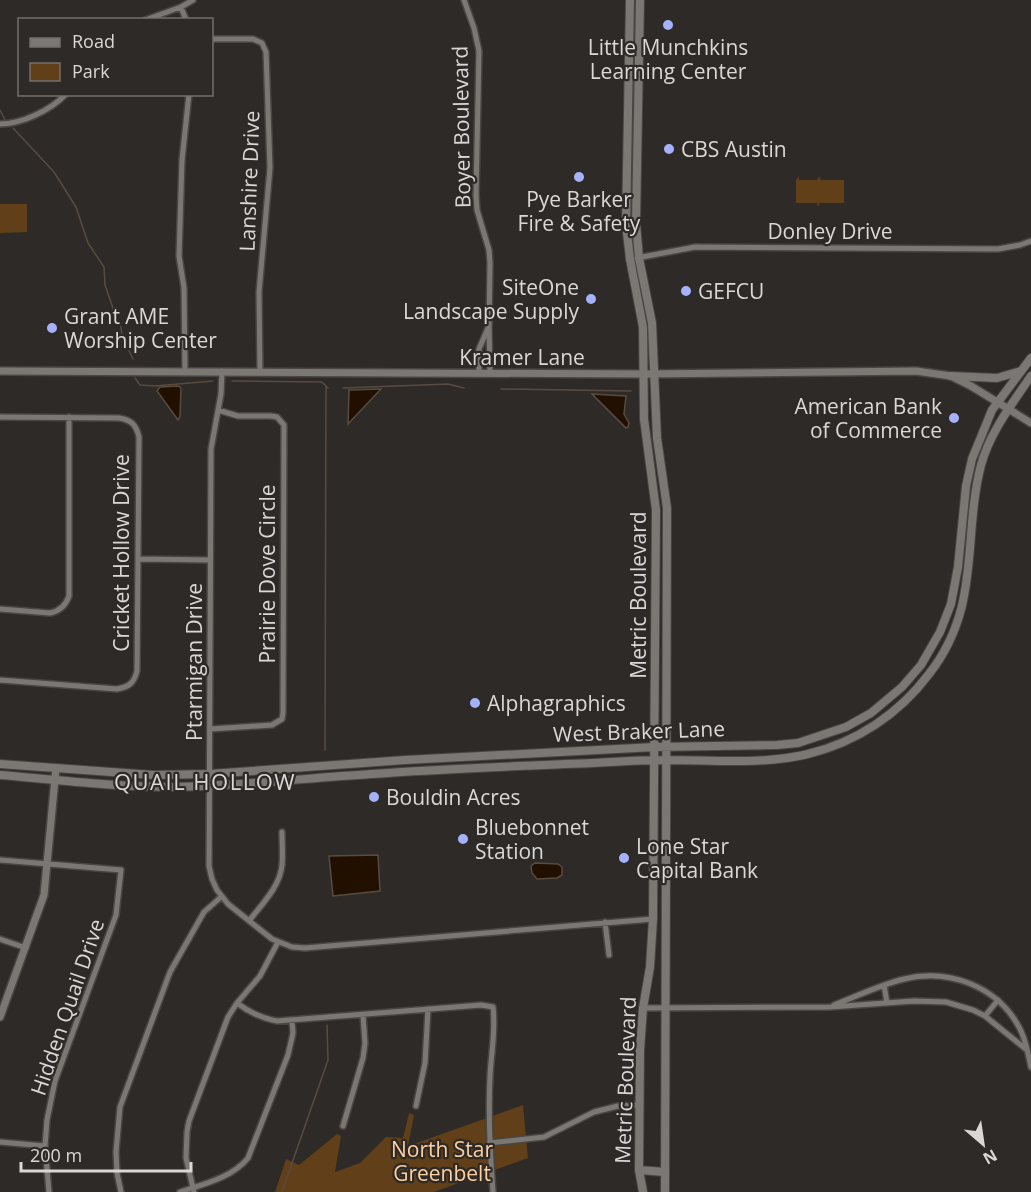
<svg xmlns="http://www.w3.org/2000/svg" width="1031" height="1192" viewBox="0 0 1031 1192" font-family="'Open Sans',sans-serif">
<rect width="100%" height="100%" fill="#2d2a27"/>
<path fill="#603f19" d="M799 176V180H817L819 176 821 180H844V203H820L818 207 817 203H796V180Z
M0 204H27V232L0 233Z
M523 1105 528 1158 434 1192H275L286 1159 299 1165 337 1134 341 1136 335 1172 360 1163 386 1137 403 1138 409 1113 414 1115 408 1146Z"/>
<path fill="#211000" stroke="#584c40" stroke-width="1.5" d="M178 386 181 388 180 416 178 420 157 391 160 387Z
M381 389 348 424 349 390Z
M592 394 626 396 624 414 629 423 628 427 626 428Z
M378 855 380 891 333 896 329 856Z
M535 863 558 864 562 867V875L557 878 537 879 532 873 531 866Z"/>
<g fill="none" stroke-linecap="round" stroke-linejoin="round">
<path stroke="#584c40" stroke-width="1.5" d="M0 110 5 120
M13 128 54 172 76 207 88 243 104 267 105 285 116 317 121 327 122 336 133 359
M135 378 140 385 155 386 213 381
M232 381 322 382 328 388
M343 388 448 384 464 388
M501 389 631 391
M325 750 326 386
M282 1192 328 1060 327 1025"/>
<g stroke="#484543" stroke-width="8">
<path id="minor" d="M464 0 474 28 479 51 476 195 477 210 489 250 490 263 489 327 490 373
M181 7 186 20
M145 20 181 7 193 0
M212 39H253L262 43 266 52 270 168 259 292 260 372
M0 124C22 124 51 110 66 94
M637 258 695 247 998 249 1020 245 1031 241
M185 371 184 288 179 256 182 160 189 94
M222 371 221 394 211 449 209 866 212 879 217 890 228 904 272 939 292 947 305 948 653 919
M479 373V349L488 328
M0 417 119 418C131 420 136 424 139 437L137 671C134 683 129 687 117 689L0 680
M138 559 210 560
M0 609 50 613C60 611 66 605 69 596V417
M210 729 272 725 282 719 283 713 284 425 277 417 271 416H238L218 410
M0 860 121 870 116 915 55 1081 47 1120 45 1146 49 1192
M249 921C261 905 280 887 282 865 283 854 282 843 282 832
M605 922 609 955
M0 939 26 948
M884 985 887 1003
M237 1003C250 1013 261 1018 277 1021L481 1005 493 1007C496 1031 491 1053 490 1077 488 1115 490 1153 493 1192
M834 1005C857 996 880 985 904 979 948 968 997 986 1019 1027 1026 1039 1028 1054 1031 1067
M643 1008 830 1007 914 1001 946 1002 973 1010 985 1016 1027 1050
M985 1016 998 1000
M416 1106 425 1063 428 1009
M343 1126 363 1058 365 1043 363 1015
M0 1142 45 1146
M489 1143 544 1137 594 1112 618 1106 639 1105
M121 1192 117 1173 116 1152 120 1107 170 972 204 912 221 897
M180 1192C203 1184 232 1178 248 1158L288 1055 293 1033 292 1021
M194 1192 186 1158 187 1132 189 1121 228 1017 237 1003 260 976 278 942"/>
</g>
<g stroke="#484543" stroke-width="10">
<path id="tertiary" d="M0 371 644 374 916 371 951 376 971 386 1031 423
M0 1017 44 895 56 768"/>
</g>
<g stroke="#484543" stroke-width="10">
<path id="secondary" d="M630 0 626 224 630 259 643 327 644 419 656 510 653 919 650 967 643 1008 640 1050 639 1170 643 1192
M640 0 636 223 639 258 652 323 657 438 667 508 665 1192
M951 376 997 378 1021 371
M0 764 153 775 210 774 405 760 655 747 777 745 798 743 846 727 871 713 902 687 921 665 940 632 951 604 958 567 966 486 972 459 992 410 1031 358
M0 775C57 780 116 787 173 787 239 786 306 778 372 774 436 769 500 767 565 764 599 763 633 760 667 760 714 760 762 765 808 754 857 742 899 714 929 674 982 606 962 540 981 465 990 432 1012 404 1031 376
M639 1170 665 1172"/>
</g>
<use href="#minor" stroke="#7b7773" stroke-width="5"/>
<use href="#tertiary" stroke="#7b7773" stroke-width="7"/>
<use href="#secondary" stroke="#7b7773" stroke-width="8"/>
</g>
<g fill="#a6b1fc" stroke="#2d2a27" stroke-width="2">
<circle cx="668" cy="25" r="6"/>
<circle cx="669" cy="149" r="6"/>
<circle cx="579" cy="177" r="6"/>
<circle cx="686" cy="291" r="6"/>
<circle cx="591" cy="299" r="6"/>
<circle cx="52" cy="328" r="6"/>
<circle cx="954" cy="418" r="6"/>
<circle cx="475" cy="703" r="6"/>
<circle cx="374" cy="797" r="6"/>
<circle cx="463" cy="839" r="6"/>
<circle cx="624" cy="858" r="6"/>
</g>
<g text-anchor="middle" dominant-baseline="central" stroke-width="4.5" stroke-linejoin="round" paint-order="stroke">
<g font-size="21" fill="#dad8d6" stroke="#2d2a27" text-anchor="start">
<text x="668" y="47" text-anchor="middle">Little Munchkins<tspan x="668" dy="24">Learning Center</tspan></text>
<text x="681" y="149">CBS Austin</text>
<text x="579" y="199" text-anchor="middle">Pye Barker<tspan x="579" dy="24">Fire &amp; Safety</tspan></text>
<text x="579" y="287" text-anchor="end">SiteOne<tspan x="579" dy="24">Landscape Supply</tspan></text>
<text x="698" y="291">GEFCU</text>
<text x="64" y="316">Grant AME<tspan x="64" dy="24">Worship Center</tspan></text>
<text x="942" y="406" text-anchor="end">American Bank<tspan x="942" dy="24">of Commerce</tspan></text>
<text x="487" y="703">Alphagraphics</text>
<text x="386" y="797">Bouldin Acres</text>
<text x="475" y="827">Bluebonnet<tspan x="475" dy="24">Station</tspan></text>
<text x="636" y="846">Lone Star<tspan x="636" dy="24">Capital Bank</tspan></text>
</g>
<g font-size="21" fill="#dad8d6" stroke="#2d2a27">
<text transform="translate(461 127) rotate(-91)">Boyer Boulevard</text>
<text transform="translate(249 181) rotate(-88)">Lanshire Drive</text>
<text x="830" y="231">Donley Drive</text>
<text x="522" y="357">Kramer Lane</text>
<text transform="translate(121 553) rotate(-90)">Cricket Hollow Drive</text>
<text transform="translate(267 574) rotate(-90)">Prairie Dove Circle</text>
<text transform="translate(638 595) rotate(-90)">Metric Boulevard</text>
<text transform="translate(194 662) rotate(-90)">Ptarmigan Drive</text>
<text transform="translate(639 731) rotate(-2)">West Braker Lane</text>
<text transform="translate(67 1007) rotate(-71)">Hidden Quail Drive</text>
<text transform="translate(625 1080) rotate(-88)">Metric Boulevard</text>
</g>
<g font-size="21" fill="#fecf9f" stroke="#2d2a27">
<text x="442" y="1149">North Star<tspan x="442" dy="24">Greenbelt</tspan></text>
</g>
<g font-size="22" letter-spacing="1.5" fill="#dad8d6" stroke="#2d2a27">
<text x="205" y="781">QUAIL HOLLOW</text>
</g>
</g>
<rect x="18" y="18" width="195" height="78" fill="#2d2a27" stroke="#72706d" stroke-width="1.5"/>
<rect x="30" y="38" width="30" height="9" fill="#7b7773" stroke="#72706d" stroke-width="1.5"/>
<text x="72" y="48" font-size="18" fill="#dad8d6">Road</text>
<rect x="30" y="63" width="30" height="18" fill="#603f19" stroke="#72706d" stroke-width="1.5"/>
<text x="72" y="78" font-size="18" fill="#dad8d6">Park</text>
<g transform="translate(983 1144) rotate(151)" stroke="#2d2a27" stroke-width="4.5" paint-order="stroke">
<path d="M0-4.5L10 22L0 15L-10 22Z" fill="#dad8d6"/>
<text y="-9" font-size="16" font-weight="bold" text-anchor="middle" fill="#dad8d6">N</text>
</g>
<path d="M21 1162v9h170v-9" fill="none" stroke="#dad8d6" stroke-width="3"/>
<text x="30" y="1162" font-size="18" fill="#dad8d6" stroke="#2d2a27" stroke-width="4.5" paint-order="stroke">200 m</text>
</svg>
